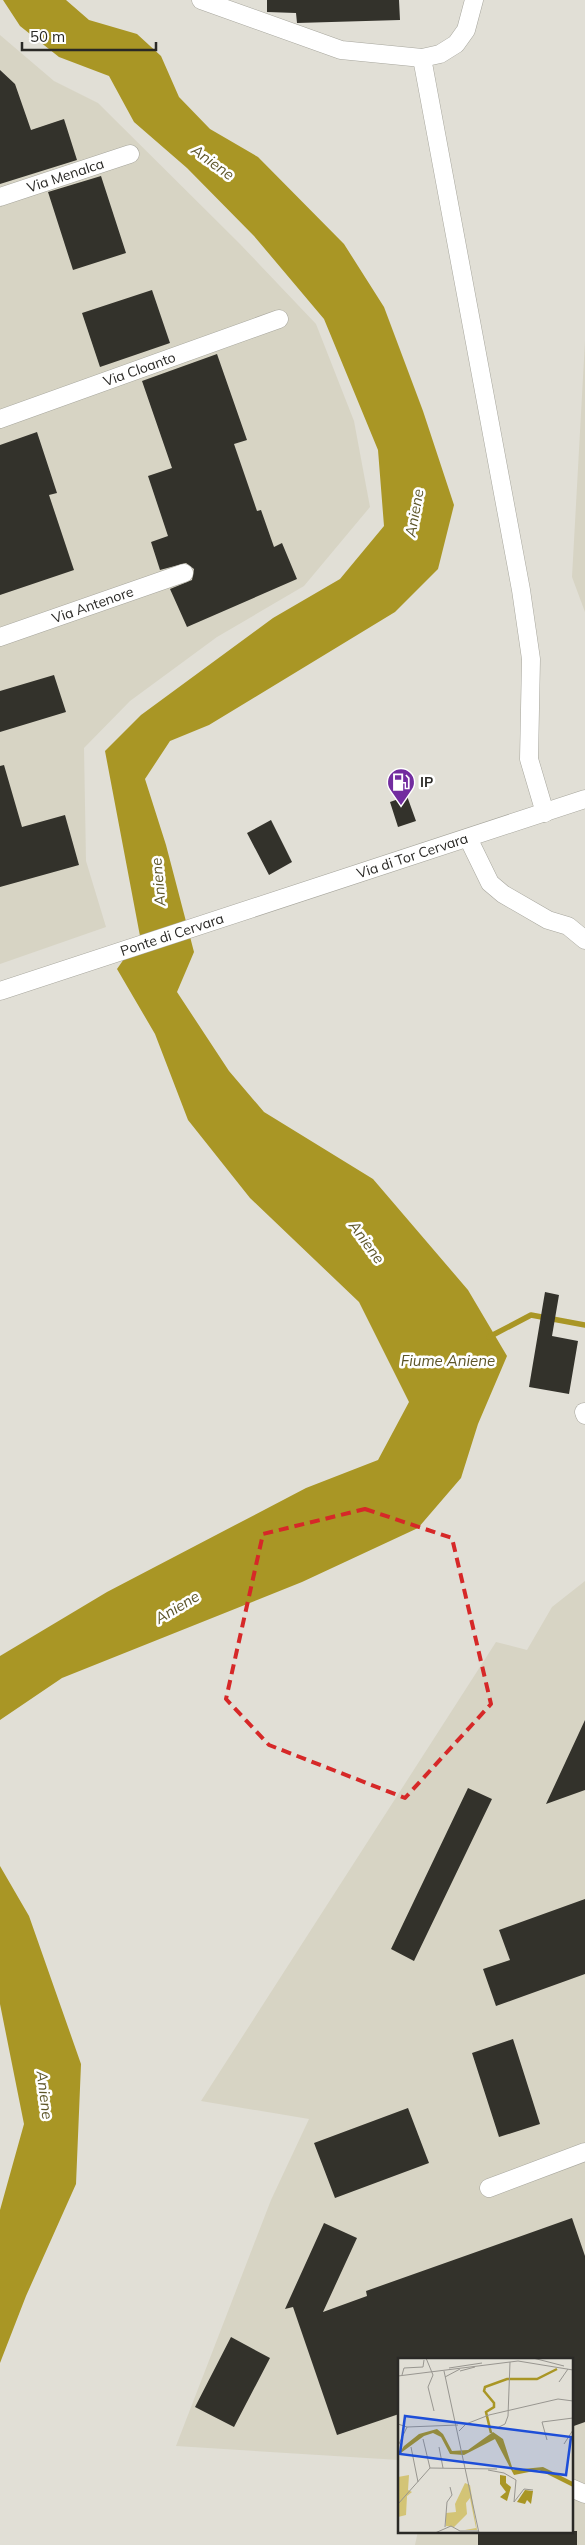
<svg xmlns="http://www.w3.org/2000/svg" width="585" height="2545" viewBox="0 0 585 2545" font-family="Mulish,sans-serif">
<rect width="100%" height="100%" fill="#e1dfd6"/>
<path fill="#d7d4c4" d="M0 35 54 81 98 103 240 244 316 324 354 421 370 507 304 586 217 637 130 701 84 748 86 861 106 927 0 964Z
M585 341V612L572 577Z
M585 1581V2545H415L418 2531H571V2359H399V2460L176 2446 271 2200 309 2119 201 2101 496 1642 527 1650 552 1607Z"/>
<path fill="#a99625" d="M3 0H66L89 20 137 34 161 56 179 97 210 129 258 157 344 244 384 307 423 411 454 505 438 569 395 612 209 725 170 741 145 779 166 845 194 952 177 992 229 1071 264 1112 373 1179 468 1290 507 1356 478 1424 461 1478 418 1528 302 1582 62 1678 0 1720V1656L107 1592 306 1488 378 1460 409 1402 359 1302 250 1198 188 1120 155 1034 117 969 140 936 105 751 141 715 273 618 340 579 384 526 378 450 324 319 254 236 187 168 134 122 109 76 59 57 20 26Z
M0 1866 29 1916 81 2064 76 2184 26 2296 0 2363V2210L24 2124 0 2004Z"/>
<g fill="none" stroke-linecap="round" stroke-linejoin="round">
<path stroke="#a99625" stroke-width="5.5" d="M489 1337 531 1315 585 1325"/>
</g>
<path fill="#33322b" d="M267 0H399L400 20 297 23 296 13 267 12Z
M0 70 15 84 31 130 64 119 77 160 0 184Z
M101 176 126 253 73 270 48 192Z
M152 290 170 343 100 367 82 313Z
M217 354 247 440 234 444 257 511 261 510 274 547 282 543 297 579 187 627 170 589 192 580 194 569 186 563 160 570 151 542 168 536 148 476 172 468 142 381Z
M37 432 57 493 49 495 74 570 0 595V445Z
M54 675 66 712 0 732V691Z
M4 765 22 827 65 815 79 865 0 887V766Z
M407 796 416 821 398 827 390 802Z
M271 820 292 862 269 875 247 833Z
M545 1292 559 1295 552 1336 578 1341 569 1394 529 1387Z
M585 1720V1790L546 1804Z
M468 1788 492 1799 414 1961 391 1949Z
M585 1899V1974L496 2006 483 1969 510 1960 499 1930Z
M513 2039 540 2124 499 2137 472 2053Z
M408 2108 429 2163 335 2198 314 2143Z
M572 2218 585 2256V2422L571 2427V2359H399V2414L337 2435 293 2307 285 2309 324 2223 357 2238 323 2312 367 2296 366 2291Z
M231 2337 270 2358 234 2427 195 2407Z
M478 2531H577V2545H478Z"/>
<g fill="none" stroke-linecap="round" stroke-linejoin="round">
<g stroke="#a7a69d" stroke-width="19">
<g id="minor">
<path d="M201 0 341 50 422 58 440 54 456 44 466 30 474 0"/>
<path d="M422 58 521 590 531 659 529 759 545 813"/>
<path id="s1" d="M0 197 130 154"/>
<path id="s2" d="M0 419 279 319"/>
<path id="s3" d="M0 637 184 573"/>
<path d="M468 838 490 883 503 894 548 920 568 926 585 940"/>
<path id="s4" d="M0 991 585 799"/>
<path d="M584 1412 585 1415"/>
<path d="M489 2188 585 2152"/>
<path d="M571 2488 585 2494"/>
</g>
</g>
<use href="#minor" stroke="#fff" stroke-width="18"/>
</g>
<path fill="none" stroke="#d62828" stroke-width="4" stroke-dasharray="10 6" stroke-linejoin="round" d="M365 1509 452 1538 491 1704 405 1798 269 1745 226 1699 263 1534Z"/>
<defs>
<g id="fuel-pin" transform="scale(1.4375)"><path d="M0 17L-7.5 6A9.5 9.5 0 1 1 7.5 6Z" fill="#722c9f" stroke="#fff"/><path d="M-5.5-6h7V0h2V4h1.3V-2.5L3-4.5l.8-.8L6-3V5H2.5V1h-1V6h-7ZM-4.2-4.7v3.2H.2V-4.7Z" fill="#fff"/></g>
</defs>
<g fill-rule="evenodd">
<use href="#fuel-pin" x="401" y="782"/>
</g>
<g text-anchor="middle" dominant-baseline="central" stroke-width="5" stroke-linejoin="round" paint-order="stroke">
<g font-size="14" fill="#2a2926" stroke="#fff">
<text stroke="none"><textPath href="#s1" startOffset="69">Via Menalca</textPath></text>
<text stroke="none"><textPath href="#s2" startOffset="148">Via Cloanto</textPath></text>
<text stroke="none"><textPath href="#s3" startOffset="98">Via Antenore</textPath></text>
<text stroke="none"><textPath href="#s4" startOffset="434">Via di Tor Cervara</textPath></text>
<text stroke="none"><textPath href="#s4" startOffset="181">Ponte di Cervara</textPath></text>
</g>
<g font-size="14" font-weight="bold" fill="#2a2926" stroke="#fff" text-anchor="start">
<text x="420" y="782">IP</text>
</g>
<g font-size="15" font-style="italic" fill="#5d5529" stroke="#fff">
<text transform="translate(213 162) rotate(36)">Aniene</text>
<text transform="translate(414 513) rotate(-80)">Aniene</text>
<text transform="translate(158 882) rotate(-95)">Aniene</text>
<text transform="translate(367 1242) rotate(54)">Aniene</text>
<text x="448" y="1360">Fiume Aniene</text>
<text transform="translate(177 1607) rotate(-31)">Aniene</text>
<text transform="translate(45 2095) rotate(83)">Aniene</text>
</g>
</g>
<g transform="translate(398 2358)">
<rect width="175" height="175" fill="#e1dfd6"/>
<path d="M11 117 10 132 14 134 9 138 8 157 0 159V119ZM67 125 72 127 79 172H67L78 170 72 140 68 145 69 156 56 169 48 168V155L58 154 57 146Z" fill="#d3c476"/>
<path d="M39 71 45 76 54 93 70 92 95 74 105 81 115 112 145 109 175 124V129L141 112 116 117 97 81 66 97 52 96 43 79 35 75 26 78 0 97 6 88 21 76ZM102 117 108 118V125L113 129 109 143 102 139 108 134 102 126ZM127 132 135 133 133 146 129 142 127 146 119 144Z" fill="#a99625"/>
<path fill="none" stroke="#a99625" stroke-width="2.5" d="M93 75 88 54 96 49V45L86 33 87 29 109 21H139L159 11"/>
<path fill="none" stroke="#989690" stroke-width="1" d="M28 0 35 17 30 29 36 53M135 0 166 8M51 10 84 5M46 13 81 175M62 13 77 9M4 17 6 10 25 9 26 2M0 18 120 3 175 12M47 19 62 11M161 24 170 11M0 66 9 69 0 88M9 69 60 67M99 70 107 66 110 58 112 4M61 73 68 66 91 57 160 41 175 43M25 81 32 110M149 82 144 64 175 60M166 86 175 72M13 89 20 124M41 89 45 110M90 112 106 115 118 122 116 144 126 131 135 132M0 146 32 110 99 111M47 169 49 144 54 137 52 129M37 175 53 168 62 173H80"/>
<path fill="#1d4ed8" fill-opacity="0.15" stroke="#1d4ed8" stroke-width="2.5" d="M7 58 173 79 168 117 2 96Z"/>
<rect width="175" height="175" fill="none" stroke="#2a2926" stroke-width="2.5"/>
</g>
<path d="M22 42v8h134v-8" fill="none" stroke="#2a2926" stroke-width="2.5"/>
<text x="30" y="42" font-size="15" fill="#2a2926" stroke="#ffffff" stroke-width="4" paint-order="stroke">50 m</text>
</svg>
